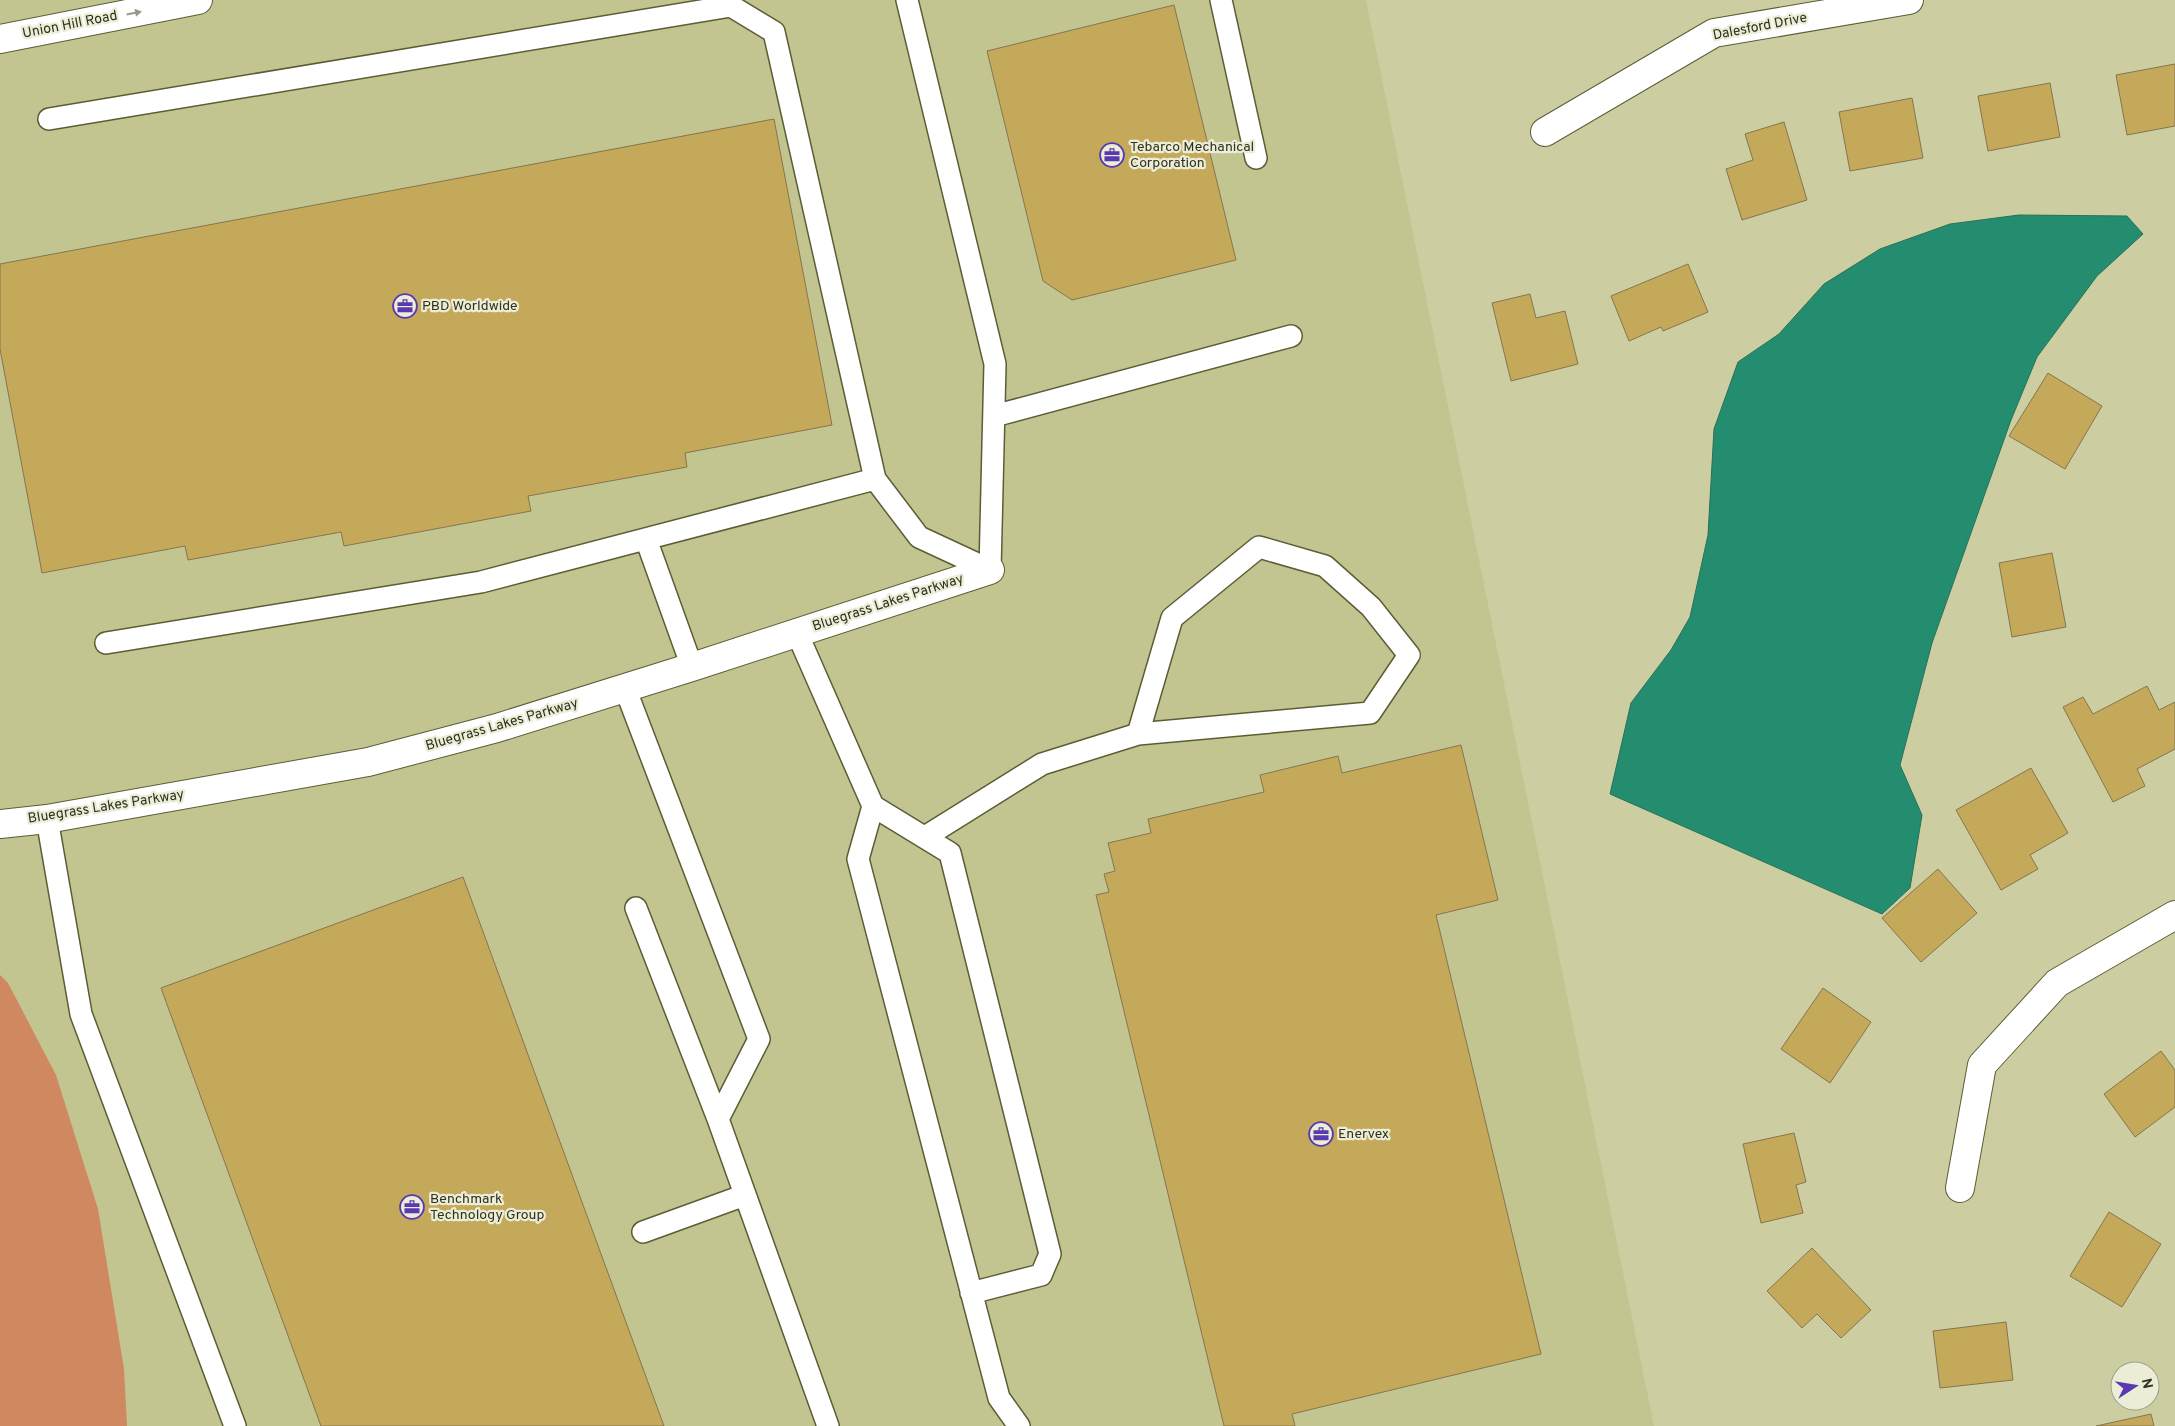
<svg xmlns="http://www.w3.org/2000/svg" width="2175" height="1426" viewBox="0 0 2175 1426" font-family="Overpass,sans-serif">
<rect width="100%" height="100%" fill="#cccea2"/>
<path fill="#c3c591" d="M0 0H1366L1654 1426H0Z"/>
<path fill="#cf8860" d="M0 975 8 983 56 1075 98 1209 124 1369 127 1426H0Z"/>
<path fill="#258d6f" stroke="#287157" d="M2019 215 2127 216 2143 234 2097 276 2037 357 2011 420 1932 643 1900 765 1922 815 1910 888 1882 914 1610 794 1631 703 1671 650 1690 617 1708 535 1714 429 1738 362 1779 334 1824 284 1880 249 1950 224Z"/>
<path fill="#c5a95b" stroke="#85754e" d="M1174 5 1236 260 1072 300 1043 281 987 51Z
M2175 64V126L2127 135 2116 75Z
M2050 83 2060 137 1988 151 1978 96Z
M1912 98 1923 158 1850 171 1839 112Z
M774 119 832 425 685 453 687 467 528 496 531 511 344 546 341 532 188 560 185 546 42 573 0 349V264Z
M1784 122 1807 200 1742 220 1726 169 1753 160 1745 134Z
M1688 264 1708 312 1663 331 1661 327 1629 341 1611 296Z
M1530 294 1536 318 1565 311 1578 364 1511 381 1492 303Z
M2048 373 2102 406 2065 469 2009 436Z
M2052 553 2066 627 2012 637 1999 563Z
M2147 686 2159 710 2175 702V749L2137 769 2145 786 2113 802 2063 707 2083 697 2093 714Z
M1461 745 1498 900 1436 915 1541 1354 1292 1414 1295 1426H1224L1096 895 1109 892 1104 874 1115 871 1108 843 1151 833 1148 819 1264 792 1260 775 1338 756 1342 773Z
M2031 768 2068 833 2030 855 2038 869 2001 890 1956 810Z
M1938 869 1977 913 1921 962 1882 918Z
M463 877 664 1426H321L161 988Z
M1823 988 1871 1022 1830 1083 1781 1049Z
M2161 1051 2175 1070V1107L2135 1137 2104 1094Z
M1794 1133 1806 1182 1796 1185 1803 1213 1761 1223 1743 1144Z
M2109 1212 2161 1244 2122 1307 2070 1276Z
M1812 1248 1871 1310 1841 1338 1817 1314 1802 1328 1767 1291Z
M2006 1322 2013 1380 1940 1388 1933 1331Z
M2151 1414 2154 1426H2096Z"/>
<g fill="none" stroke-linecap="round" stroke-linejoin="round">
<g stroke="#5c5d35" stroke-width="24">
<path id="lane" d="M1221 0 1256 158
M49 119 731 6 774 32 875 479 481 582 106 643
M994 416 1291 336
M875 479 919 537 990 570 995 364 907 0
M646 539 692 667
M797 633 873 806 950 853 1050 1254 1041 1275 971 1293
M625 688 759 1039 718 1119 828 1426
M873 806 858 859 999 1398 1019 1426
M47 819 81 1014 235 1426
M925 837 1042 764 1138 734 1370 713 1409 655 1371 607 1325 566 1259 547 1172 618 1138 734
M636 908 718 1119
M643 1232 745 1195"/>
</g>
<g stroke="#5c5d35" stroke-width="30">
<path id="street" d="M1545 132 1714 33 1909 0
M0 824 47 819 368 762 497 728 692 667 990 570
M1960 1188 1982 1065 2057 983 2175 915"/>
</g>
<g stroke="#5c5d35" stroke-width="30">
<path id="secondary" d="M0 39 198 0"/>
</g>
<use href="#lane" stroke="#fff" stroke-width="21"/>
<use href="#street" stroke="#fff" stroke-width="28"/>
<use href="#secondary" stroke="#fff" stroke-width="28"/>
</g>
<defs><path id="oneway-solid" d="M-6-.8H1V-3.2L6.5 0L1 3.2V.8H-6Z" transform="scale(1.25)"/></defs>
<use fill="#97988e" href="#oneway-solid" transform="translate(134 13) rotate(-11)"/>
<defs>
<g id="office-ring" transform="scale(1.25)"><circle r="9.5" fill="#ecedd7" stroke="#5939b1" stroke-width="1.5"/><path d="M-6-3h4V-5.5h4V-3h4V5H-6ZM-1-4.5V-3h2v-1.5ZM-6 0V1H6V0Z" fill="#5939b1"/></g>
</defs>
<g fill-rule="evenodd">
<use href="#office-ring" x="1112" y="155"/>
<use href="#office-ring" x="405" y="306"/>
<use href="#office-ring" x="1321" y="1134"/>
<use href="#office-ring" x="412" y="1207"/>
</g>
<g text-anchor="middle" dominant-baseline="central" stroke-width="4.5" stroke-linejoin="round" paint-order="stroke">
<g font-size="14" fill="#2f301e" stroke="#ecedd7">
<text transform="translate(70 25) rotate(-11)">Union Hill Road</text>
<text transform="translate(1760 27) rotate(-11)">Dalesford Drive</text>
<text transform="translate(888 603) rotate(-18)">Bluegrass Lakes Parkway</text>
<text transform="translate(502 725) rotate(-16)">Bluegrass Lakes Parkway</text>
<text transform="translate(106 807) rotate(-9)">Bluegrass Lakes Parkway</text>
</g>
<g font-size="14" fill="#2f301e" stroke="#ecedd7" text-anchor="start">
<text x="1130" y="147">Tebarco Mechanical<tspan x="1130" dy="16">Corporation</tspan></text>
<text x="422" y="306">PBD Worldwide</text>
<text x="1338" y="1134">Enervex</text>
<text x="430" y="1199">Benchmark<tspan x="430" dy="16">Technology Group</tspan></text>
</g>
</g>
<g transform="translate(2135 1386) rotate(78)"><circle r="24" fill="#ecedd7" stroke="#a0a18d"/>
<path d="M0-4L9 19L0 12L-9 19Z" fill="#5939b1"/>
<text y="-8" font-size="14" font-weight="bold" text-anchor="middle" fill="#2f301e">N</text>
</g>
</svg>
